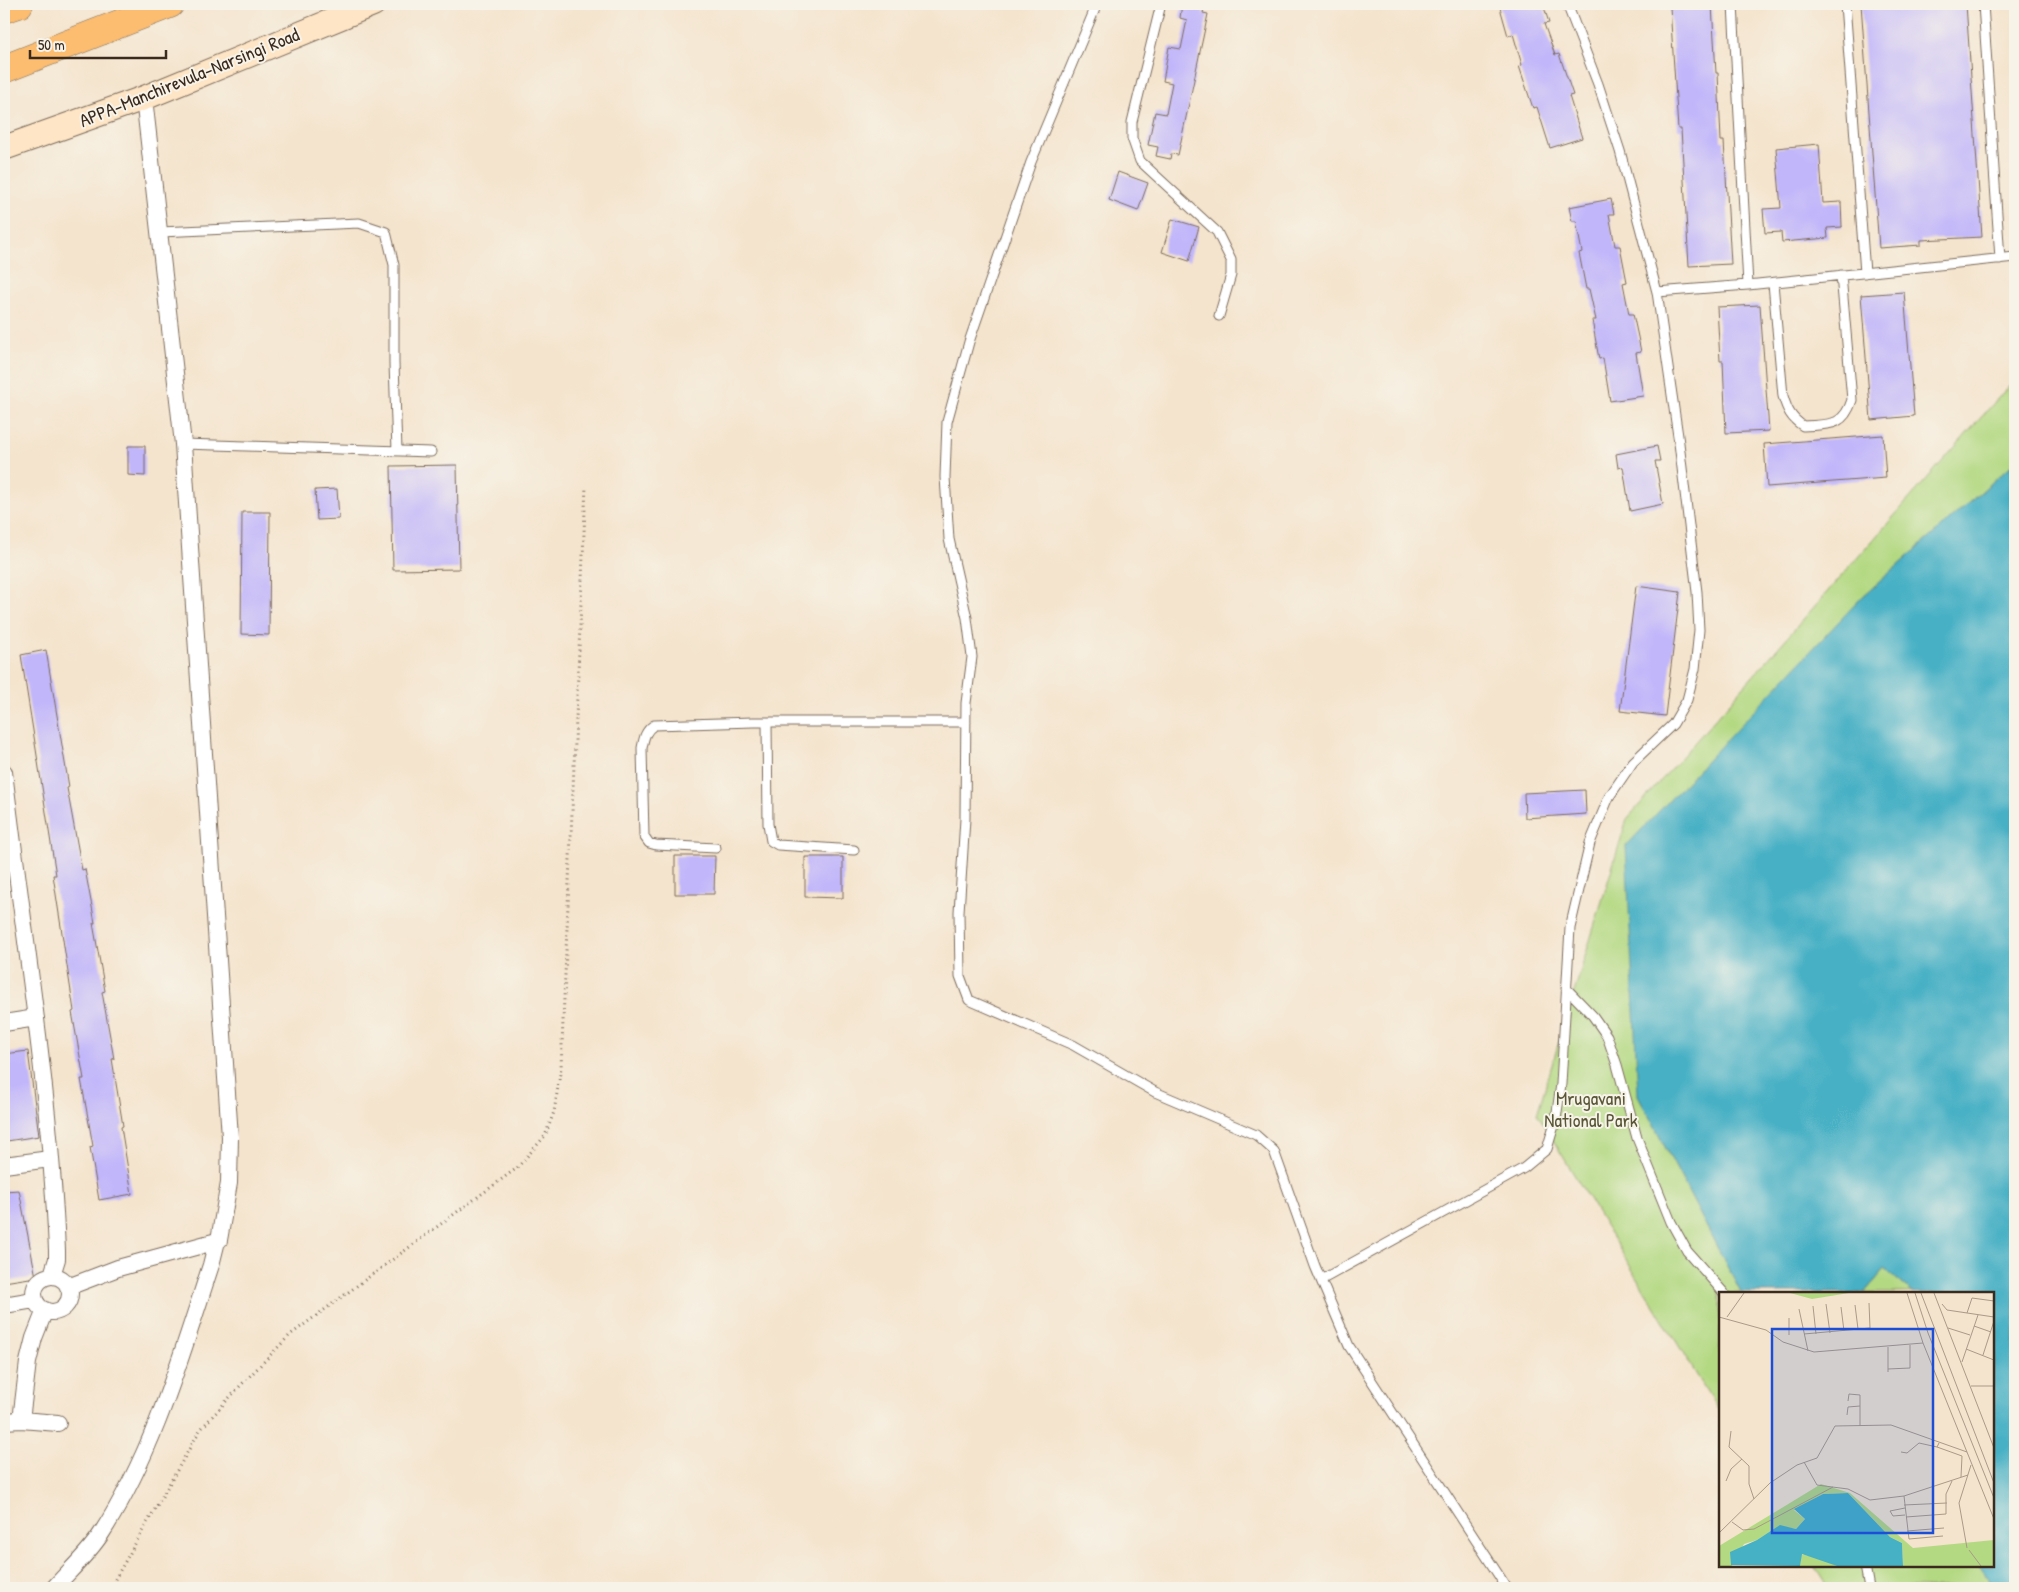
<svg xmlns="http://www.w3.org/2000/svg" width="2019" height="1592" viewBox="0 0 2019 1592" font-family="'Patrick Hand',sans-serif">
<rect width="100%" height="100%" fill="#f7f3e8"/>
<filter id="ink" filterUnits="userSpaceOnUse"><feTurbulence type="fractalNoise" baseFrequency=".02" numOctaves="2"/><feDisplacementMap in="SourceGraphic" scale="10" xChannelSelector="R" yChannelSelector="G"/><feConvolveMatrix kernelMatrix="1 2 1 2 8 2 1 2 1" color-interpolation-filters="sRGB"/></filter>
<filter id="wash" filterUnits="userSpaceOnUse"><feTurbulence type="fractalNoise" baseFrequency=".0096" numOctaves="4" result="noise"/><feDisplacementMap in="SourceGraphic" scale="20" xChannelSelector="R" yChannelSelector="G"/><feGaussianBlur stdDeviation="1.12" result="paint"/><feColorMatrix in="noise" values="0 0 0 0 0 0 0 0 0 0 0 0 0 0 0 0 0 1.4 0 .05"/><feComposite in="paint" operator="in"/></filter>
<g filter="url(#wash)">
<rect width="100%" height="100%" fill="#f4e4cd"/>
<path fill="#b4d983" stroke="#788250" d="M2015 379V462L1861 598 1638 1095 1741 1293H1720V1413L1537 1114 1627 819Z
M1885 1269 1913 1293H1864Z
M1814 1566H1979L1994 1588H1828Z"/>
<path fill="#46b0c5" stroke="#406d72" d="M2015 462V1588H1994L1979 1566H1993V1293H1913L1885 1269 1864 1293H1741L1638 1095 1626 846 1861 598Z"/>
<g id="blocks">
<path fill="#c1b6fa" d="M1182 4H1205L1203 13 1208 14 1178 155 1171 154 1170 159 1156 156 1158 147 1148 145 1155 112 1166 114 1172 83 1163 81 1169 47 1181 49 1187 20 1180 18Z
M1499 4H1543L1549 23 1544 24 1555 55 1559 54 1573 95 1569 96 1582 138 1550 148 1537 107 1533 108 1519 66 1522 65 1513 34 1508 36Z
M1861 4H1966L1982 237 1921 240V245L1879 248Z
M1712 5 1716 73H1718L1721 141H1724L1731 264 1689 266 1681 129H1678L1670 7Z
M1819 144 1823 203 1841 202 1842 227 1827 228 1828 238 1782 242 1781 232 1765 233 1763 209 1781 208 1776 148Z
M1118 172 1148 183 1138 211 1109 200Z
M1611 199 1614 214H1609L1615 246H1620L1627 282 1623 283 1629 314H1633L1638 337 1641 352 1636 353 1643 396 1610 401 1603 358 1599 359 1592 320H1596L1589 289H1586L1579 253 1582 252 1576 221H1572L1569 207Z
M1172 219 1199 227 1189 261 1162 252Z
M1904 292 1914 416 1871 420 1861 295Z
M1760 305 1769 431 1726 433 1723 361H1720L1717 307Z
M1883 435 1886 478 1767 487 1764 444Z
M128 446H145V476L128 475Z
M1657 446 1660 461H1655L1663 504 1630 511 1623 467 1618 468 1616 454Z
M457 465 459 569 393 570 391 466Z
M337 489 339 519 317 520 315 490Z
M242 512H270L269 635 241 634Z
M1636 586 1680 592 1665 716 1620 711Z
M46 650 69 787 67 788 82 870 85 869 95 923H93L105 991 102 992 114 1059H112L123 1126 121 1127 132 1194 99 1200 90 1147 93 1146 81 1079H84L72 1012 74 1011 53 875H56L21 655Z
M1585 790 1586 814 1525 818 1524 793Z
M675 856H715L714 894H675Z
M805 857H843V898L805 897Z
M28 1051 39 1136 7 1141 4 1124V1054Z
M19 1190 36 1277 4 1282V1191Z"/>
</g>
</g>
<g filter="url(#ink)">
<use href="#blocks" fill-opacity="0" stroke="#7c6b5b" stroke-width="1"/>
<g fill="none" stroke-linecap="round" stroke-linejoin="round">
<g stroke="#7c6b5b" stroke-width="11">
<path id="service" d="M1097 4 1031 162 969 342 947 422 945 477 949 539 967 618 972 657 966 703 965 819 959 912 960 976 969 1000 1073 1045 1155 1092 1256 1135 1274 1151 1315 1266 1349 1346 1507 1588
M1161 4 1132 122V138L1140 161 1217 232 1231 260V275L1219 316
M1733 4 1748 285
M1845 4 1865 273
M1983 4 2000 259
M160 232 359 223 386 232 394 265V363L397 451
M1773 283 1783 396C1787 410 1791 418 1803 426 1828 424 1843 428 1852 400L1841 275
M1657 292 1748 285 2015 257
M183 444 431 452
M767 722 768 824 771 841 778 845 854 850
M716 848 656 845 649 843 644 836 642 748C644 738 645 731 654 725L753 722H966
M1566 988 1593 1016 1607 1036 1617 1065 1637 1138 1671 1222 1687 1251 1724 1293
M1321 1280 1524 1168 1547 1149 1556 1119 1561 1084 1570 928 1590 843 1609 797 1633 762 1673 724 1687 700 1695 669 1699 630 1697 592 1679 443 1657 292 1620 151 1598 84 1567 4
M1865 1566 1869 1588"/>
</g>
<g stroke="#7c6b5b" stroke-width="18">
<path id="minor" d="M4 772C23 931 50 1090 57 1250V1259L52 1275
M4 1023 36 1018
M4 1165 50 1159
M34 1294a18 18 0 1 1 36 0a18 18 0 1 1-36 0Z
M68 1287 118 1268 217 1241
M4 1305 34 1300
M21 1420 28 1362 34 1338 45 1310
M4 1421 21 1420 58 1423
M54 1588C69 1571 88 1554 101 1534 154 1452 181 1356 211 1265L217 1241 219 1240 229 1183 230 1137 183 444 144 98"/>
</g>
<g stroke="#7c6b5b" stroke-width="26">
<path id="secondary" d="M4 148 144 98 373 4"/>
</g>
<g stroke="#7c6b5b" stroke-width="29">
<path id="motorway" d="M4 9 19 4
M4 69 170 4"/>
</g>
<path stroke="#7c6b5b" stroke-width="3" stroke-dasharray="1 4" stroke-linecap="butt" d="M110 1588 200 1430 241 1385 290 1335 517 1168 545 1136 554 1112 561 1068 586 486"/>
<use href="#service" stroke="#fff" stroke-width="9"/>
<use href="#minor" stroke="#fff" stroke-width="16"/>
<use href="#secondary" stroke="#fee5c5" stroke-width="24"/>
<use href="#motorway" stroke="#fcbd6f" stroke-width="28"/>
</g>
</g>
<g text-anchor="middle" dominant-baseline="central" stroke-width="4" stroke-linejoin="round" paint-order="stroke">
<g font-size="19" fill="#3b2a1e" stroke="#f7f3e8">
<text transform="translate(189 77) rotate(-22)">APPA-Manchirevula-Narsingi Road</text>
</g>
<g font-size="19" fill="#595637" stroke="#f7f3e8">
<text x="1591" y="1098">Mrugavani<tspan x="1591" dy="22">National Park</tspan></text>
</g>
</g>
<g transform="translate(1719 1292)">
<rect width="275" height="275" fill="#f4e4cd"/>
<path d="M71 1H130L93 7ZM102 192 131 201 194 256 275 248V274H184L183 251 171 245 129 201 104 202 75 218 86 227 77 237 61 234 38 248 25 252 13 274H0V254ZM82 262 106 268 118 274H81Z" fill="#b4d983"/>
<path d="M129 201 171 245 183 251 184 274H118L83 262 81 274 12 273 11 260 38 248 61 233 77 237 86 227 75 217 104 202Z" fill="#46b0c5"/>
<path fill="none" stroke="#aa9a87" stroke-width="1" d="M188 1 204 51 275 227M196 1 209 41 275 206M202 1 275 191M215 1 275 156M107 12 111 41M223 12 228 18 275 25M136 13 139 37M94 14 97 42M122 15 125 39M80 17 89 59M248 21 253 6 275 9M0 25 47 38 64 50 95 60 204 51M8 25 25 1M70 26V43M255 34 272 40M229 36 251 43M85 42 151 36 150 11M247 57 275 68M264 63 275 29M243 70 259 23M169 77 191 76V53M169 80V55M252 94H275M129 109 130 102 141 103V134M128 123 129 115 141 114M12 139 10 155 30 174V192L35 207M218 155 243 164 242 185M182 160 188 161 200 151 218 155 220 151M85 170 98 193 129 197 151 208 185 204 249 183M7 189 12 177 23 167M185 204 190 247 224 244M185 213 228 211M186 223 174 224 171 219 186 216M187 225 227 222V202L233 189M13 230 24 238 35 237 114 195M188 239 225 236M0 241 51 191 78 173 98 166 116 134 172 133 248 160M248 256 240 211 252 173M250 258 262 274"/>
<path fill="#1d4ed8" fill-opacity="0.15" stroke="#1d4ed8" stroke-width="2.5" d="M53 37H214V241H53Z"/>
<rect width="275" height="275" fill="none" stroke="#3b2a1e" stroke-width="2.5"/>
</g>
<rect width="2019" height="1592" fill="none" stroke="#f7f3e8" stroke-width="20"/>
<path d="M30 50v8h136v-8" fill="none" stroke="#3b2a1e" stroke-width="2.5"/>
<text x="38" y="50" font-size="15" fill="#3b2a1e" stroke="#f7f3e8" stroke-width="4" paint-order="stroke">50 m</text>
</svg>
